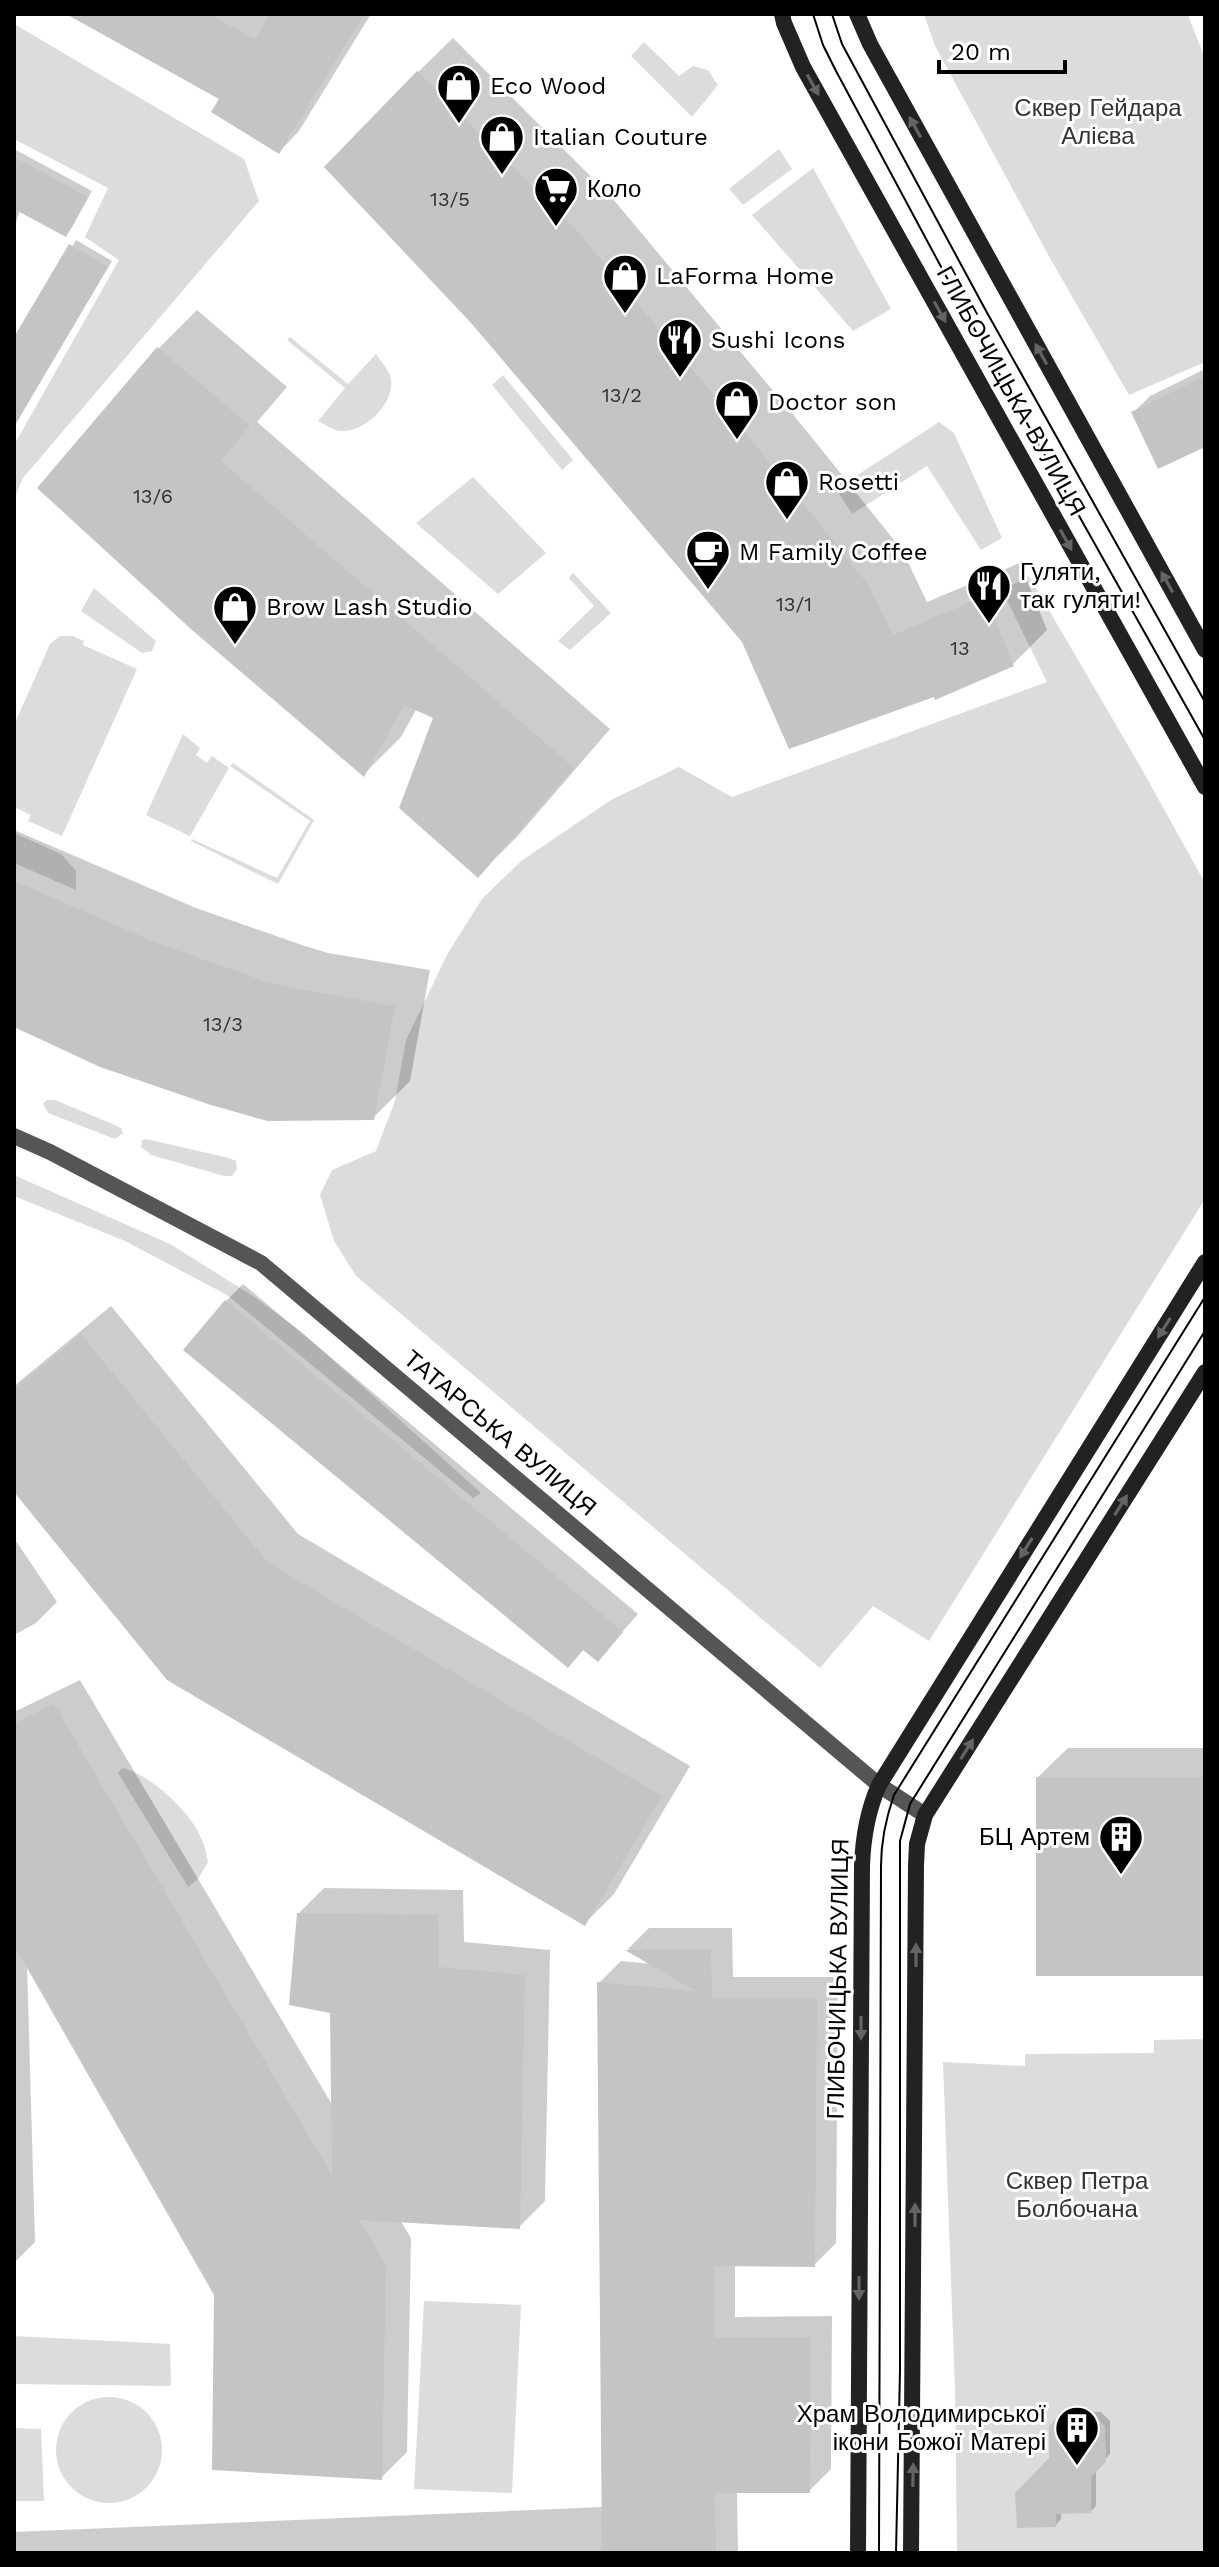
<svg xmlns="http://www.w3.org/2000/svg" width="1219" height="2567" viewBox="0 0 1219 2567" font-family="'Work Sans',sans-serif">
<rect width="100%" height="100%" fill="#fff"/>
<path fill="#dcdcdc" d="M924 14H1189V18L1205 58V362L1129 395 1051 260 935 46Z
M14 24 244 159 259 201 23 478 14 499V445L119 260 85 237 108 188 14 139Z
M644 42 679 76 693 66 708 70 718 85 692 117 631 56Z
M779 149 792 169 743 205 729 189Z
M813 168 891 309 853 331 752 215Z
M290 337 348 384 376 354C380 360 387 368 390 375 398 400 366 433 341 431 334 431 324 424 318 421L345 388 287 340Z
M503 375 573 460 562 470 492 385Z
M939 422 954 433 1002 538 981 550 927 466 852 514 836 489Z
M473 477 546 553 498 594 416 523Z
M573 573 611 613 570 650 558 641 594 606 569 578Z
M1029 576 1140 766 1205 883V1199L929 1641 873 1606 820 1668 356 1276 334 1241 320 1195 332 1170 376 1151 395 1101 406 1040 448 953 482 899 521 861 611 800 679 767 732 797 1047 682 1002 590Z
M94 588 156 641 152 651 142 653 81 611Z
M60 636H73L84 641 83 645 137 669 62 836 28 821 31 815 14 807V725L50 644Z
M183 734 200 748 196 755 207 763 212 756 229 768 190 836 146 815Z
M233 763 314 820 278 884 191 841 192 839 277 878 310 821 230 766Z
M14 833 61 854 76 871V890L14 863Z
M47 1100H55L115 1125 121 1128 123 1133 115 1139 48 1113 43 1104Z
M146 1139 229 1158 236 1161 237 1169 232 1176H224L151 1155 141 1147 142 1140Z
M14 1175 170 1244 253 1296 303 1333 481 1493 473 1498 227 1295 125 1241 14 1196Z
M122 1768C150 1774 191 1812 201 1838 205 1845 206 1854 208 1862L198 1879 188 1887 118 1773Z
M1205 2039V2553H957L955 2390 943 2062 1025 2066V2054L1154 2053V2040Z
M424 2301 521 2305 512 2493 414 2489Z
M14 2336 170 2344 171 2386 14 2384Z
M56 2450a53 53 0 1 1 106 0a53 53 0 1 1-106 0Z
M14 2428 41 2429 44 2501H14Z"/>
<path fill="#0003" d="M70 14H266L271 17 273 14H371L299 131 279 152 222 98Z
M453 38 613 199 805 429 902 550 927 602 1020 563 1047 630 1013 664 743 641 418 72Z
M14 149 92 191 71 229 66 235 20 210 14 229V210L18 209 14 207Z
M76 240 112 261 14 426V341Z
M197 310 287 387 257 422 610 729 516 838 478 875 436 717 417 708 401 737 364 774 39 488 159 348Z
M1205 369V445L1133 413 1150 396Z
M14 830 196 908 302 945 328 953 430 970 410 1081 373 1118 14 1025Z
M243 1284 638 1614 598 1660 584 1649 568 1666 226 1301Z
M111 1306 298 1534 690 1766 614 1894 584 1924 14 1489V1386Z
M14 1538 57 1602 36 1623 14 1635Z
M80 1680 334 2108 332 2012 299 1913 324 1888 463 1890 464 1942 550 1950 545 2201 519 2227 400 2220 411 2238 407 2452 381 2478 216 2294 27 1964 35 2242 14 2263V1712Z
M1068 1748H1205V1974L1038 1777Z
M649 1928H732L733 1977H838L836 2243 814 2265H735V2317L832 2316 831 2469 809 2491H737L738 2553H14V2532L603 2507 599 1983 621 1961 652 1964 628 1949Z
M1065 2412H1101L1110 2421V2454L1096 2470V2506L1091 2511 1061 2512V2519L1056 2525 1051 2427Z"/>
<path fill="#c4c4c4" d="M66 14H209L255 39 270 14H364L279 154 211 112 219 99Z
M417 71 579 233 771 464 868 584 893 635 985 596 1014 666 935 700 934 697 789 749 742 642 472 324 324 167Z
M14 157 88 197 66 237 14 209Z
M69 244 108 267 14 427V337Z
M157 347 250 426 221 461 574 768 478 878 399 808 433 718 404 705 364 777 192 630 37 488Z
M1205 376V447L1158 469 1131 412Z
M14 881 159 944 265 981 291 988 395 1006 374 1120 268 1121 260 1119 211 1105 100 1067 14 1027Z
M225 1300 623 1632 598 1662 583 1650 568 1668 183 1350Z
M81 1334 268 1563 662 1796 585 1926 167 1680 14 1492V1389Z
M54 1704 332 2175 330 2013 289 2005 297 1913 438 1915 439 1967 525 1975 520 2229 359 2220 386 2265 382 2480 212 2470 214 2295 14 1945V1723Z
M1036 1777H1205V1976H1036Z
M711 1949 712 1998H817L815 2267 714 2266V2338L811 2337 810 2493H715L716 2553H602L597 1982 695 1991 625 1950Z
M1058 2416H1095L1105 2426 1106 2462 1091 2477V2513L1056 2514V2527L1017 2528 1015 2493 1049 2458V2426Z"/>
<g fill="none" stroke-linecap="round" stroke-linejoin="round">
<path stroke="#555" stroke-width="16" d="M14 1136 50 1152 261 1263 879 1785 925 1815"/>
<path stroke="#222" stroke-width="16" d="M782 14 784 23 803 67 1205 787
M857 14 870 44 1205 650
M858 2553 862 1866C863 1837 867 1812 879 1785L1205 1262
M911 2553 916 1865 917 1844 925 1815 1205 1372"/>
<path stroke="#000" stroke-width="2" d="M813 14 823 45 836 71 983 345 1205 740
M832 14 842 44 985 309 1205 702
M879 2553 881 1866C881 1841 886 1818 894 1795L1205 1297
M896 2553 900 2371V1841L910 1804 1205 1331"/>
</g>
<defs><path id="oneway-solid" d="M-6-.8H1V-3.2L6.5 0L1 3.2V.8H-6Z" transform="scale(2)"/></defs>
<g fill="#646464">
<use href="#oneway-solid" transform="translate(813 85) rotate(61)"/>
<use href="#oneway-solid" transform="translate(915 127) rotate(-119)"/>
<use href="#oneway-solid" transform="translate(940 312) rotate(61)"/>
<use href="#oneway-solid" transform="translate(1041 354) rotate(-119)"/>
<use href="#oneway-solid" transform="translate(1066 540) rotate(61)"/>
<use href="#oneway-solid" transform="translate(1167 582) rotate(-119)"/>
<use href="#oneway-solid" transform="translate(1164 1328) rotate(122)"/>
<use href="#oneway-solid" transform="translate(1121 1505) rotate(-58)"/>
<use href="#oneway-solid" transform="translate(1026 1548) rotate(122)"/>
<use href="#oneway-solid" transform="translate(967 1749) rotate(-58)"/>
<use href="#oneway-solid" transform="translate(916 1955) rotate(-90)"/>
<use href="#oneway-solid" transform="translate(861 2028) rotate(90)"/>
<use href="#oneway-solid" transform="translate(915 2215) rotate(-90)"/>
<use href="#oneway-solid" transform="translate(859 2288) rotate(90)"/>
<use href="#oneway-solid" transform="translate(913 2475) rotate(-89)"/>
</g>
<defs>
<g id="shop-pin" transform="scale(2.3)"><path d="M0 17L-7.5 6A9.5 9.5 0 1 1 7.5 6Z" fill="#000" stroke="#fff"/><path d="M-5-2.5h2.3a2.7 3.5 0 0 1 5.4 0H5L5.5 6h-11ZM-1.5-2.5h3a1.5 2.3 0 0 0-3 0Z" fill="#fff"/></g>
<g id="supermarket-pin" transform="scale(2.3)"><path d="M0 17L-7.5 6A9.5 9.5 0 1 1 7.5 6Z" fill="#000" stroke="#fff"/><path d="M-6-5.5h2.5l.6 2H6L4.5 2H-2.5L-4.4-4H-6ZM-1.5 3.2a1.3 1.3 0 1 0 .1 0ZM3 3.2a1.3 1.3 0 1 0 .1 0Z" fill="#fff"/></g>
<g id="restaurant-pin" transform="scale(2.3)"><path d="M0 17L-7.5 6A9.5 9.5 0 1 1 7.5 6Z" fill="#000" stroke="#fff"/><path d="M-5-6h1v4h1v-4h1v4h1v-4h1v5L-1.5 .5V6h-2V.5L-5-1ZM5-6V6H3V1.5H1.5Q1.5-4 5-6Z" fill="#fff"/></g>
<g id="cafe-pin" transform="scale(2.3)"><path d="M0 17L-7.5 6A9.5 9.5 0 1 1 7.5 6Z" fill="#000" stroke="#fff"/><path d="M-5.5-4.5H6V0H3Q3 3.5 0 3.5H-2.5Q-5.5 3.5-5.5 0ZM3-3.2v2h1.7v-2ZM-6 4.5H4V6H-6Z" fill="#fff"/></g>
<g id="building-pin" transform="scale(2.3)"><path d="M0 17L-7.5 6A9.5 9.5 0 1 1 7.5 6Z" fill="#000" stroke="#fff"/><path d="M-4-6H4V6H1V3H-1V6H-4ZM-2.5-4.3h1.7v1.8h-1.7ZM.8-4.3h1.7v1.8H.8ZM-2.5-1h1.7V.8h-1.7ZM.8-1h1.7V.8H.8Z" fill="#fff"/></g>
</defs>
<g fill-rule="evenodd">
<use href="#shop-pin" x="459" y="86"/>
<use href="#shop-pin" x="502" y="137"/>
<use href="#supermarket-pin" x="556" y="189"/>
<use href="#shop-pin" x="625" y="276"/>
<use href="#restaurant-pin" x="680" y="340"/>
<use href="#shop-pin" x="737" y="402"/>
<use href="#shop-pin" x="787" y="482"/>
<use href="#cafe-pin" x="708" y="552"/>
<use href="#restaurant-pin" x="989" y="586"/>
<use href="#shop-pin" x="235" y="607"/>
<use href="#building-pin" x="1121" y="1837"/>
<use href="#building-pin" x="1077" y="2428"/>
</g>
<g text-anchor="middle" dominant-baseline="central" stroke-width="6" stroke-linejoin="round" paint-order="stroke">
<g font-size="20" fill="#313131">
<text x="450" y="199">13/5</text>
<text x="622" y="395">13/2</text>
<text x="153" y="496">13/6</text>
<text x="794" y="604">13/1</text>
<text x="960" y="648">13</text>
<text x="223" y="1024">13/3</text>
</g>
<g font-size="24" fill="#000" stroke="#fff" text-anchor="start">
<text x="490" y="86">Eco Wood</text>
<text x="533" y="137">Italian Couture</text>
<text x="587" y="189">Коло</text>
<text x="656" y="276">LaForma Home</text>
<text x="711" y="340">Sushi Icons</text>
<text x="768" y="402">Doctor son</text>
<text x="818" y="482">Rosetti</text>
<text x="739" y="552">M Family Coffee</text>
<text x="1020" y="572">Гуляти,<tspan x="1020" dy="28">так гуляти!</tspan></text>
<text x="266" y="607">Brow Lash Studio</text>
<text x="1090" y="1837" text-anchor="end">БЦ Артем</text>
<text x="1046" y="2414" text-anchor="end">Храм Володимирської<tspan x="1046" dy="28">ікони Божої Матері</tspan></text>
</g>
<g font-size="24" fill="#333" stroke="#fff">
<text x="1098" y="108">Сквер Гейдара<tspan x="1098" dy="28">Алієва</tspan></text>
<text x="1077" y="2181">Сквер Петра<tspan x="1077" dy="28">Болбочана</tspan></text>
</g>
<g font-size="24" fill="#000" stroke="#fff">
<text transform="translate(1011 391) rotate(61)">ГЛИБОЧИЦЬКА ВУЛИЦЯ</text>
<text transform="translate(500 1433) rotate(40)">ТАТАРСЬКА ВУЛИЦЯ</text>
<text transform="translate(838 1979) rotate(-89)">ГЛИБОЧИЦЬКА ВУЛИЦЯ</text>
</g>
</g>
<rect width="1219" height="2567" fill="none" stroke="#000000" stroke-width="32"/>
<path d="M939 60v12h126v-12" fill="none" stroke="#000000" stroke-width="4"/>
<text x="951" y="60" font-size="24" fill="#000000" stroke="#ffffff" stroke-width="6" paint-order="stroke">20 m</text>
</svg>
